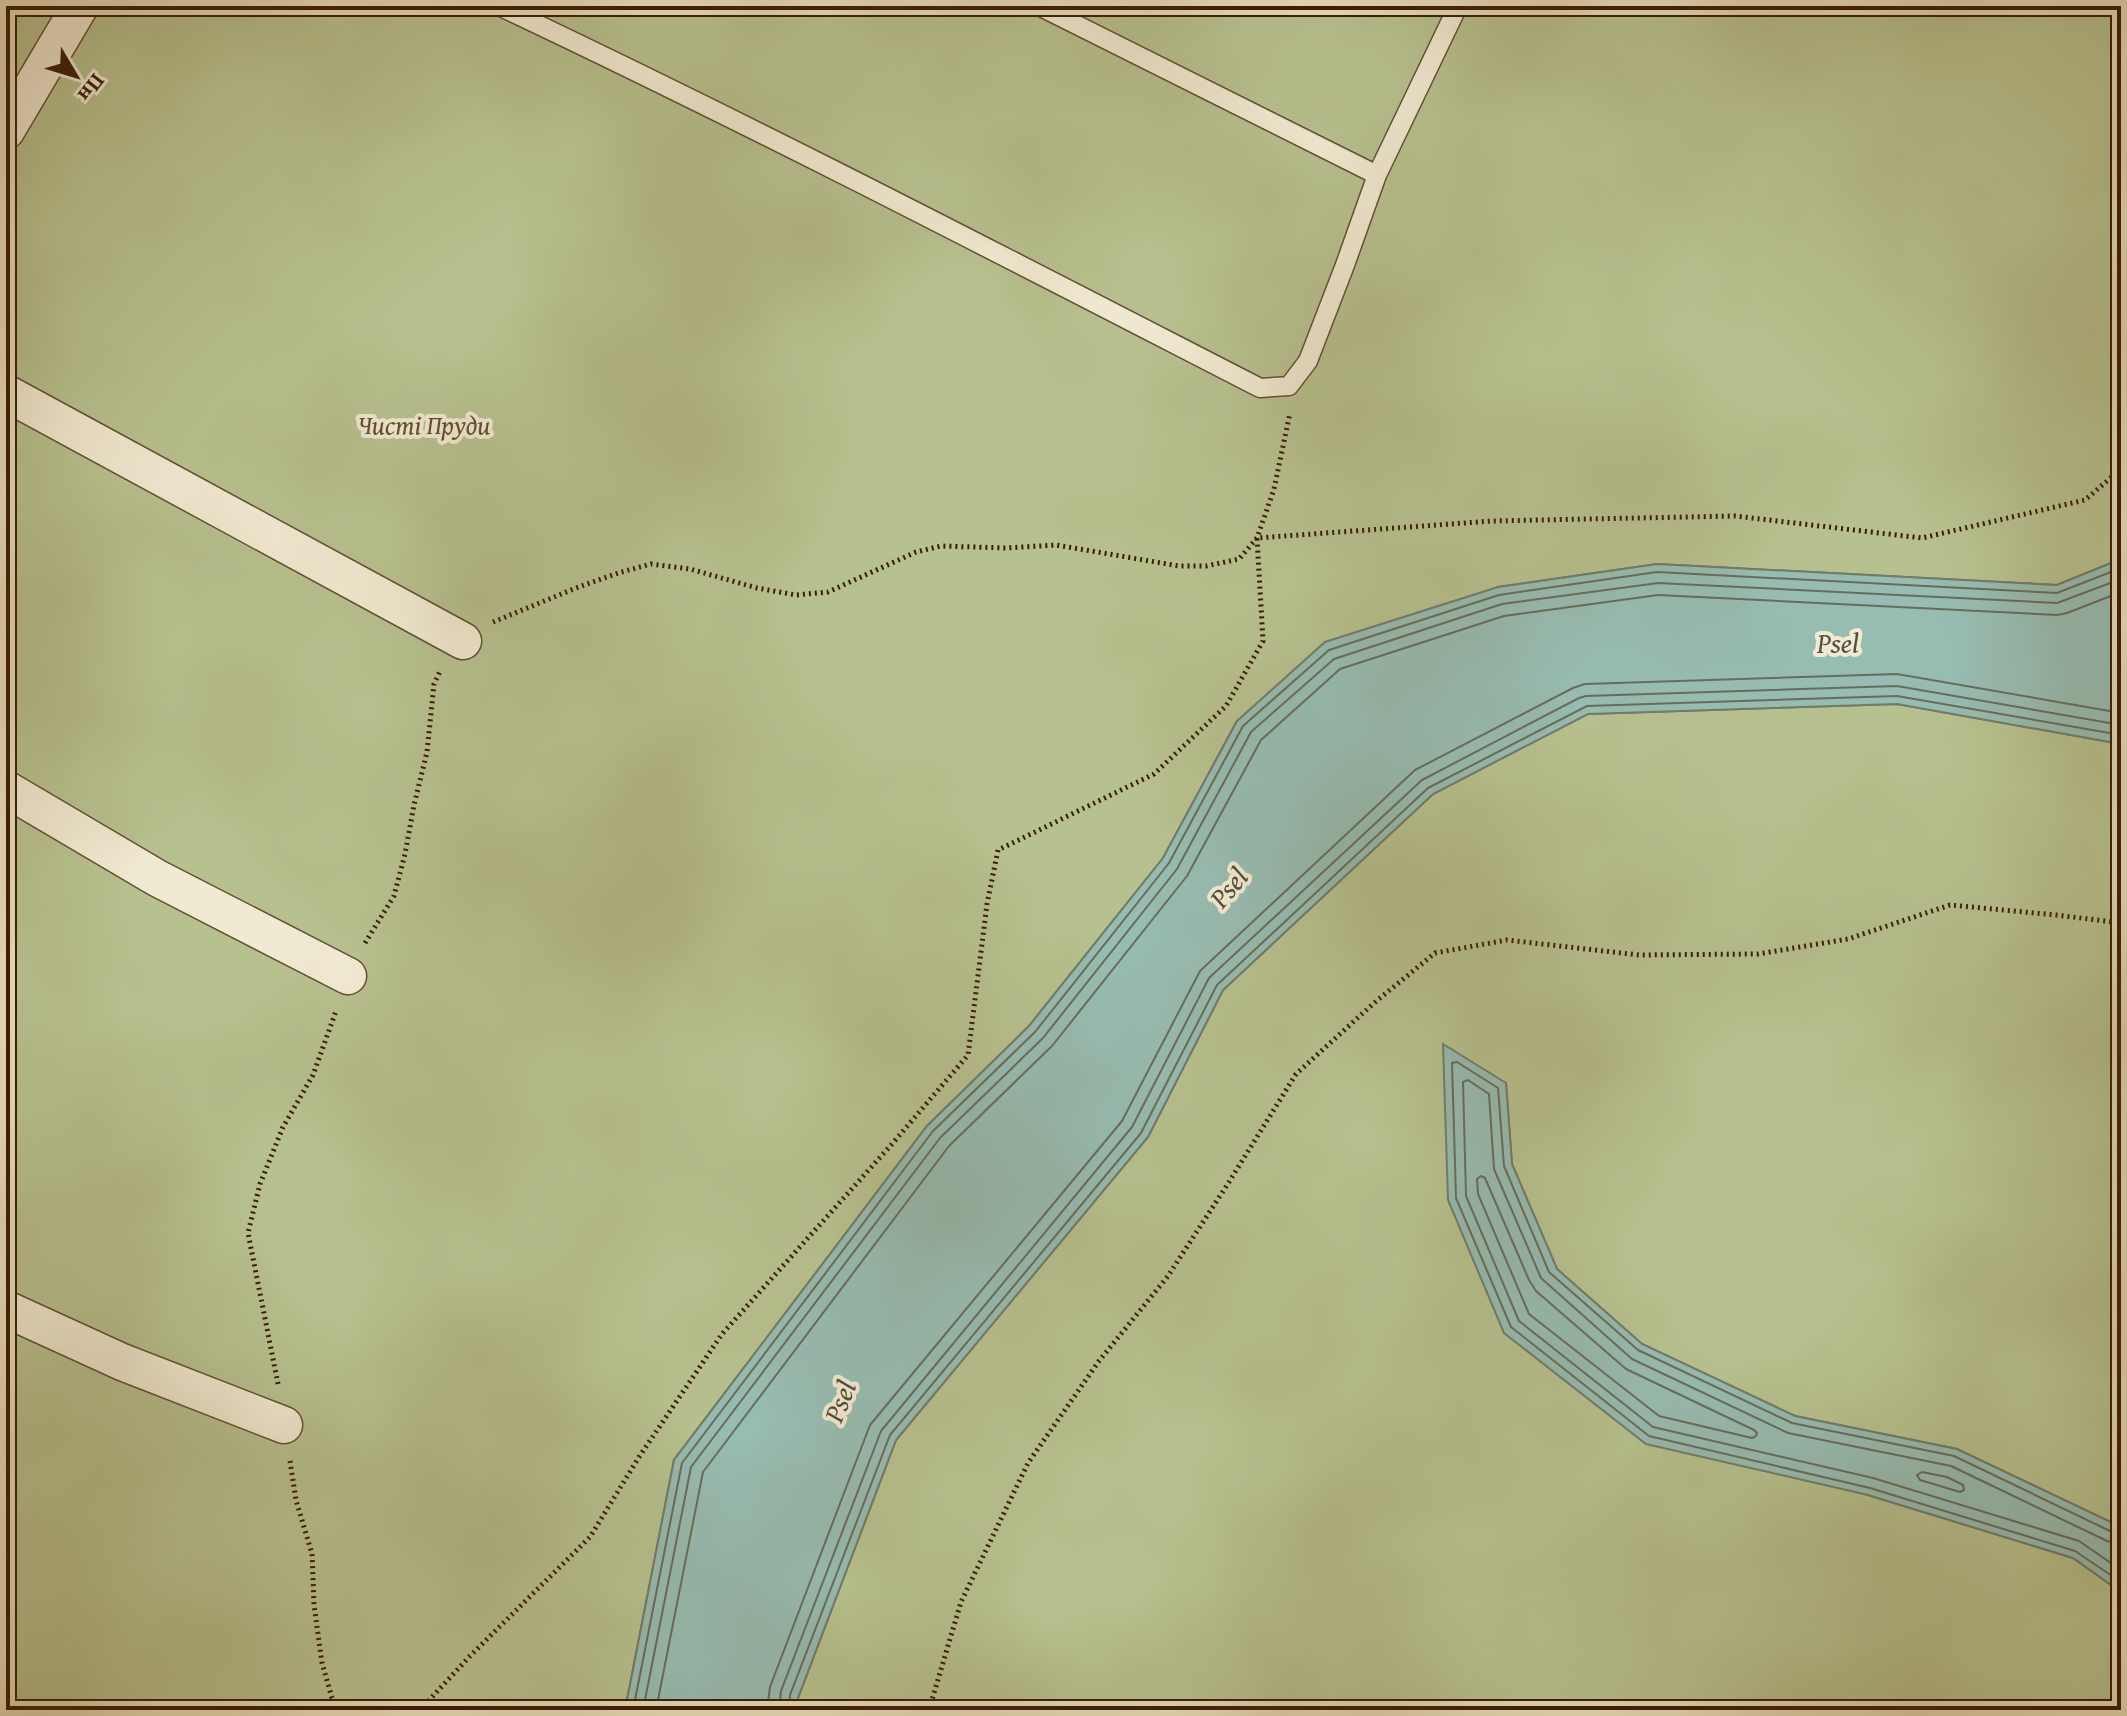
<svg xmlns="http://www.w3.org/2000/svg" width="2127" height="1716" viewBox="0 0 2127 1716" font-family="'Gentium Book Plus',serif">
<rect width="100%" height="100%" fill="#e9deba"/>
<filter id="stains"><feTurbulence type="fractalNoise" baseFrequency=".0025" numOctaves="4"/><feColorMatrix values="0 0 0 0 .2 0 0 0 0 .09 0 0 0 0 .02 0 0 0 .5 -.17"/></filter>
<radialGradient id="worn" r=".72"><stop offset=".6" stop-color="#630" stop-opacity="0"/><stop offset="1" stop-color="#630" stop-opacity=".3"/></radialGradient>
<path fill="#b7c18f" stroke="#786e4c" stroke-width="2" d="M6 6H2121V559L2057 585 1657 564 1498 587 1237 721 1163 858 1029 1026 927 1126 674 1460 625 1710H6Z
M1897 704 2121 744V1527L1957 1449 1795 1416 1642 1344 1557 1269 1512 1164 1506 1083 1504 1333 1868 1495 2073 1558 2121 1592V1710H797L798 1698 896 1440 1148 1137 1223 990 1433 794 1587 714Z"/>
<path fill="#97bcb1" stroke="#727c6d" stroke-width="2" d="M2121 559V744L1897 704 1588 714 1433 794 1223 990 1148 1137 896 1440 798 1698 797 1710H625L674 1460 927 1126 1029 1026 1163 858 1237 721 1325 642 1498 587 1657 564 2057 585Z
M1443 1044 1506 1083 1512 1164 1557 1269 1642 1344 1795 1416 1957 1449 2121 1527V1592L2073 1558 1868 1495 1646 1444 1504 1333 1448 1200Z"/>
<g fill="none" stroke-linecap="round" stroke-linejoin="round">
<path stroke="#686c5c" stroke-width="2" d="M1481 1176 1485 1178 1529 1280 1536 1291 1626 1369 1754 1430 1757 1433 1756 1436 1752 1438 1659 1416 1529 1314 1478 1194 1477 1179Z
M1922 1472 1947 1477 1963 1485 1964 1490 1960 1492 1920 1480 1917 1475Z
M2121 1534 2112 1532 1954 1456 1792 1423 1638 1350 1549 1272 1504 1166 1498 1088 1457 1062 1452 1063 1456 1198 1511 1327 1649 1436 1870 1488 2075 1551 2121 1582
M2121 1544 2107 1541 1951 1466 1788 1433 1632 1359 1541 1278 1494 1169 1489 1094 1468 1080 1463 1082 1466 1196 1519 1321 1653 1427 1873 1478 2079 1541 2121 1570
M633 1710 682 1463 933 1131 1035 1032 1169 863 1243 726 1329 650 1499 595 1657 572 2057 593 2121 568
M643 1710 691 1467 940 1138 1043 1038 1177 869 1251 732 1334 659 1502 604 1658 583 2057 603 2121 579
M656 1710 703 1472 949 1146 1052 1046 1187 876 1261 740 1340 669 1504 616 1658 595 2057 615 2067 613 2121 592
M767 1710 770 1687 870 1425 1122 1121 1200 971 1415 770 1573 688 1585 684 1897 674 2121 713
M779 1710 781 1691 881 1431 1132 1127 1209 978 1422 780 1579 698 1586 696 1897 686 2121 725
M789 1710 790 1695 890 1435 1141 1133 1217 985 1428 788 1587 706 1897 696 2121 735"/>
<g stroke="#664c34" stroke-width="21">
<path id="service" d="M499 6C755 127 1007 258 1260 388L1289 386 1308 361 1345 265 1377 175 1458 6
M1039 6 1377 175"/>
</g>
<g stroke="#664c34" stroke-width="39">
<path id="minor" d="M6 131 80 6
M6 393 463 641
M6 789 157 878 348 976
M6 1309 122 1362 284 1425"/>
</g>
<path stroke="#3a1c08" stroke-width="5" stroke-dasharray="2 4" stroke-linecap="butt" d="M493 622 576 588 618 573 651 564 690 569 757 588 796 595 828 592 916 552 941 546 1006 548 1056 545 1179 566H1206L1239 559 1257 538 1274 489 1290 413
M365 943 394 896 405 854 414 805 427 752 434 684 440 671
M278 1384 248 1233 260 1184 283 1127 313 1075 336 1011
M290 1461 296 1500 312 1554 314 1605 322 1663 332 1698 338 1710
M420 1710 470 1656 590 1537 639 1457 722 1334 892 1144 968 1055 987 904 998 850 1154 774 1226 706 1263 641 1257 538 1492 521 1735 516 1922 538 2085 500 2121 469
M929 1710 961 1602 1028 1463 1099 1361 1168 1276 1229 1182 1296 1074 1374 1003 1435 953 1507 940 1639 955 1758 954 1848 939 1950 905 2056 915 2121 923"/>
<use href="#service" stroke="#f1ead2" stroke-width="18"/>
<use href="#minor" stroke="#f1ead2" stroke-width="36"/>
</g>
<g text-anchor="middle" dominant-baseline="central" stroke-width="8" stroke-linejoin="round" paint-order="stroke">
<g font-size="26" font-style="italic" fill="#604e30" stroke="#f1ead2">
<text x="424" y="424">Чисті Пруди</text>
</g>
<g font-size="28" font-style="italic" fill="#564c3b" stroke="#f1ead2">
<text x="1838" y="642">Psel</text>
<text transform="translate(1228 887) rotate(-50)">Psel</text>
<text transform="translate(839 1401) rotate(-68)">Psel</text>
</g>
</g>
<rect width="2127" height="1716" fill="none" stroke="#e9deba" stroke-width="32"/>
<rect x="8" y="8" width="2111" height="1700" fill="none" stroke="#3a1c08" stroke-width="4"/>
<rect x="16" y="16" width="2095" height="1684" fill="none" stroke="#3a1c08" stroke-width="2"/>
<g transform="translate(76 76) rotate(128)" stroke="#f1ead2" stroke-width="6" paint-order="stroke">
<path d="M0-6L14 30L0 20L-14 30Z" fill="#3a1c08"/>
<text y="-12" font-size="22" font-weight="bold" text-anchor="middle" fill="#3a1c08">Пн</text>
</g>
<rect width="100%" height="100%" filter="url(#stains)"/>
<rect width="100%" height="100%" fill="url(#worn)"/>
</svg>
